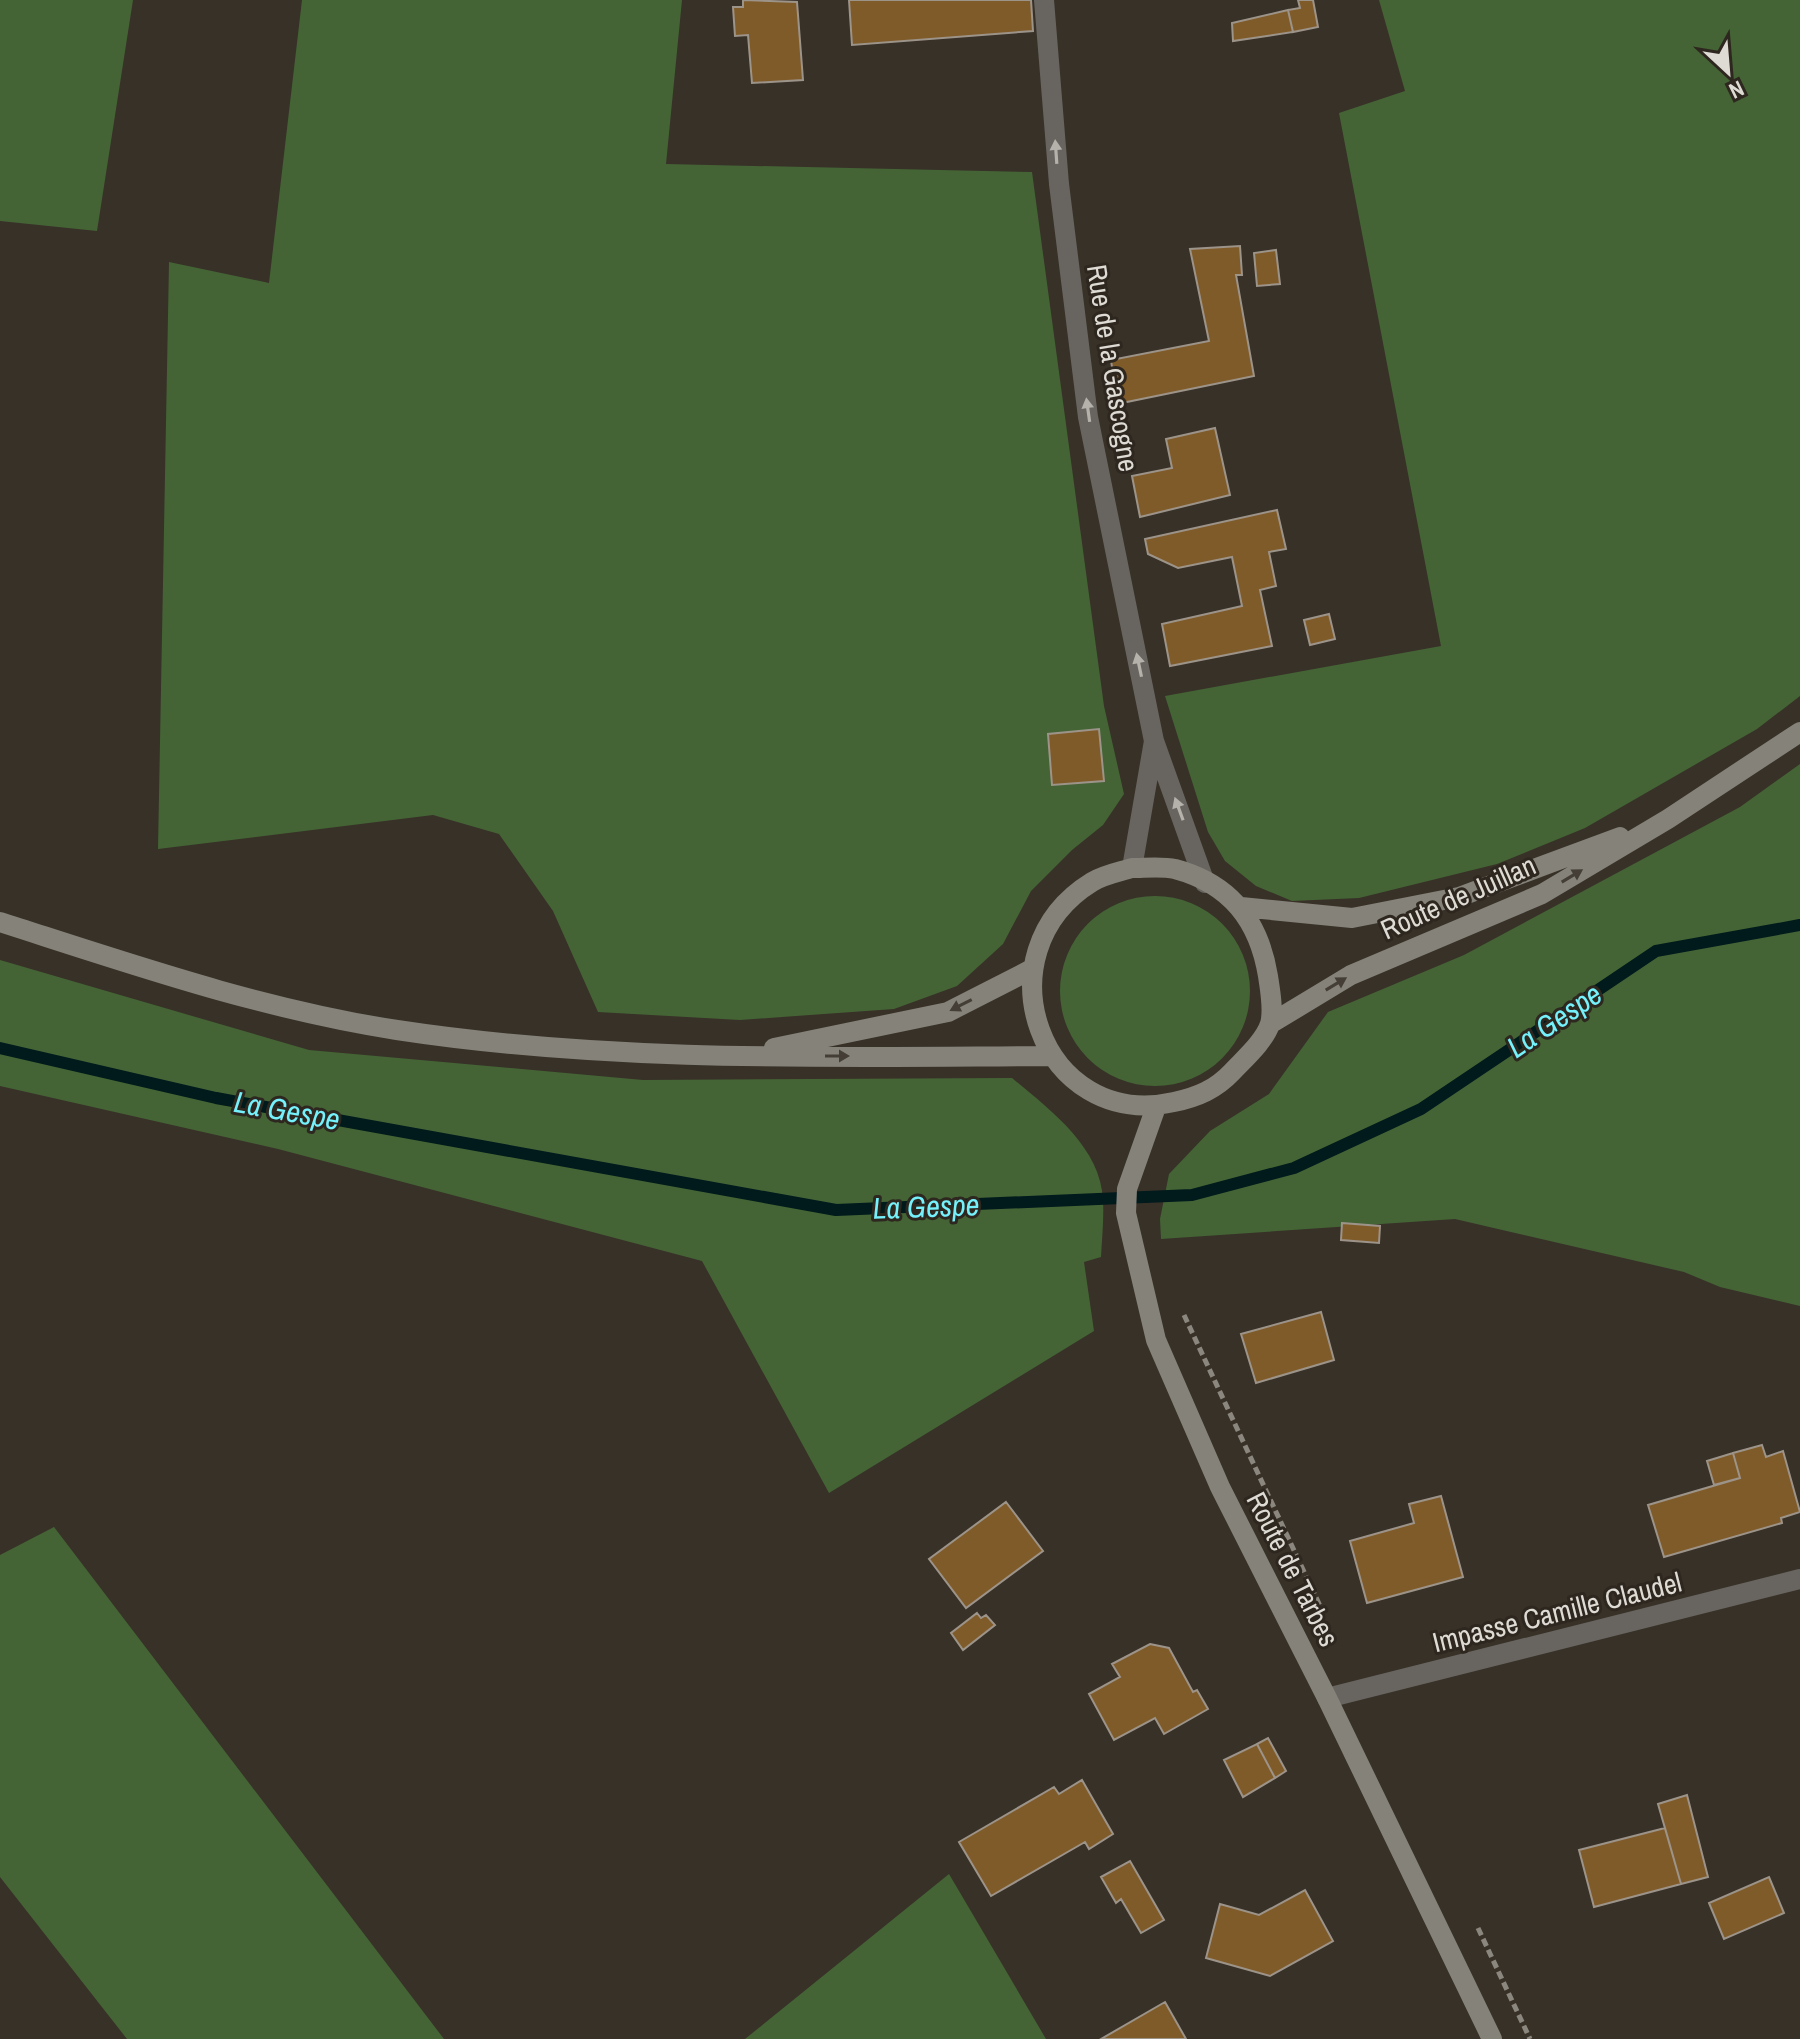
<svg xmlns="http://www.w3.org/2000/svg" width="1800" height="2039" viewBox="0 0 1800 2039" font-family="'Archivo Narrow',sans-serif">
<rect width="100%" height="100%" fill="#383128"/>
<path fill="#446435" d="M0 0H133L97 231 0 221Z
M302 0H682L666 164 1032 172 1104 706 1124 794 1103 825 1072 850 1031 891 1003 944 957 986 894 1009 740 1020 598 1012 553 911 499 834 433 815 158 849 169 262 269 283Z
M1379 0H1800V696L1757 729 1585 828 1497 864 1359 898 1292 901 1256 886 1225 861 1208 832 1165 696 1441 646 1339 113 1405 91Z
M1800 764V1306L1720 1287 1684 1272 1455 1219 1161 1239 1160 1219 1169 1174 1210 1131 1269 1094 1328 1012 1464 955 1740 807Z
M1060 991a95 95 0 1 1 190 0a95 95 0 1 1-190 0Z
M0 960 309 1050 643 1080 1012 1078C1049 1109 1101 1147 1103 1200 1104 1219 1102 1238 1101 1257L1084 1262 1094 1331 829 1493 702 1261 278 1149 0 1086Z
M54 1527 444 2039H127L0 1877V1555Z
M949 1874 1046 2039H745Z"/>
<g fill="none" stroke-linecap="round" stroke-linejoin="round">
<path stroke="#011a1c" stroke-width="12" d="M0 1048 216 1098 836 1210 1192 1195 1294 1168 1421 1109 1656 951 1800 925"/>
</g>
<path fill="#805b2a" stroke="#9c9389" stroke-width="2" d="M743 0 797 2 803 80 752 83 748 35 735 36 733 7H743Z
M849 0H1031L1033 31 852 45Z
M1298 0H1313L1318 27 1293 32 1288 10 1300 8Z
M1288 10 1293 32 1233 41 1232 23Z
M1240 246 1242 275H1236L1254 376 1117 404 1111 360 1209 341 1190 249Z
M1276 250 1280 284 1257 286 1254 253Z
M1215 428 1230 495 1140 517 1132 476 1172 468 1166 439Z
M1277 510 1286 549 1269 552 1276 586 1260 590 1272 646 1170 666 1162 624 1242 606 1232 557 1178 568 1148 554 1145 539Z
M1329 614 1335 639 1310 645 1304 620Z
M1099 729 1104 781 1052 785 1048 734Z
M1342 1223 1380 1226 1379 1243 1341 1240Z
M1321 1312 1334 1360 1256 1383 1241 1334Z
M1762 1445 1766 1457 1783 1451 1800 1512 1781 1518 1782 1523 1664 1557 1648 1505 1740 1478 1733 1453Z
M1733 1453 1740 1478 1714 1485 1707 1461Z
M1441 1496 1463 1577 1367 1603 1350 1541 1414 1523 1409 1504Z
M1006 1502 1043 1551 966 1608 929 1559Z
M977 1613 981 1618 986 1615 995 1625 963 1650 951 1633Z
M1150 1644 1169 1648 1193 1692 1197 1690 1208 1709 1164 1734 1155 1718 1114 1740 1089 1694 1120 1677 1112 1664Z
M1268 1738 1286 1771 1275 1778 1257 1744Z
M1257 1744 1275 1778 1243 1797 1224 1760Z
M1082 1780 1113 1834 1089 1849 1085 1842 991 1896 959 1842 1054 1787 1059 1794Z
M1687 1795 1708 1877 1681 1884 1658 1804Z
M1665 1828 1681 1884 1594 1907 1579 1850Z
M1130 1861 1164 1920 1141 1933 1121 1899 1116 1903 1101 1877Z
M1769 1877 1784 1913 1724 1939 1709 1903Z
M1305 1890 1333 1941 1270 1976 1206 1958 1220 1904 1259 1915Z
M1165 2002 1186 2039H1101Z"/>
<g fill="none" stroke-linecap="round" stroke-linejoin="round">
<path stroke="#8b867e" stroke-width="5" stroke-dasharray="8 4" stroke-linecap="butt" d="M1184 1315 1320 1606
M1478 1928 1530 2039"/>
<path stroke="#686560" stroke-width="20" d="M1044 0 1059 184 1088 417 1154 741
M1132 868 1154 741 1205 883
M1327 1698 1800 1579"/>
<path stroke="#85827a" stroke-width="20" d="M1132 868C1145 868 1162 866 1175 869 1231 884 1259 921 1268 976 1270 990 1274 1010 1270 1024 1264 1042 1244 1059 1232 1072 1216 1089 1198 1097 1174 1102 1041 1132 977 953 1092 882 1103 875 1119 872 1132 868Z
M1241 907 1352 918 1459 897 1620 837
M0 922C131 964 261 1009 397 1030 613 1063 834 1057 1051 1056
M1270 1024 1351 975 1542 894 1668 819 1800 732
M774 1048 948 1012 1030 970
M1156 1107 1127 1189 1126 1213 1156 1340 1220 1487 1327 1698 1492 2039"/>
</g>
<defs><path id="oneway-solid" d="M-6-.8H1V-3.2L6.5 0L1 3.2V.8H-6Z" transform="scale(2)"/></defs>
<g fill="#b5b1ab">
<use href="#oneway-solid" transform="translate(1056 152) rotate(-94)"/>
<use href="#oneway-solid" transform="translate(1088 410) rotate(-98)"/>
<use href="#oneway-solid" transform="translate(1139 665) rotate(-102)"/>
<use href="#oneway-solid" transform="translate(1179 809) rotate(-110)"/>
</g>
<g fill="#443e36">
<use href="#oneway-solid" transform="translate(1572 876) rotate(-31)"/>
<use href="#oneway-solid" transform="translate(1336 984) rotate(-31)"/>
<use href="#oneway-solid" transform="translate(961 1005) rotate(153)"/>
<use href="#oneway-solid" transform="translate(837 1056)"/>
</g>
<g text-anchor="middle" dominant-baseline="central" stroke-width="6" stroke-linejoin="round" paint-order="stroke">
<g font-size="28" fill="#dedad4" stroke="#2e271f">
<text transform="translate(1113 368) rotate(81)">Rue de la Gascogne</text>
<text transform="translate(1458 897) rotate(-24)">Route de Juillan</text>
<text transform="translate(1293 1569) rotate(63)">Route de Tarbes</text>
<text transform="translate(1557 1612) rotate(-14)">Impasse Camille Claudel</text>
</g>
<g font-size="30" font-style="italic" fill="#75f1fb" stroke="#2e271f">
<text transform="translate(1554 1020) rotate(-34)">La Gespe</text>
<text transform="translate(287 1110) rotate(10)">La Gespe</text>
<text transform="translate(926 1206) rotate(-2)">La Gespe</text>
</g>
</g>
<g transform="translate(1728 72) rotate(154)" stroke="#2e271f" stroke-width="6" paint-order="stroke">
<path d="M0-6L14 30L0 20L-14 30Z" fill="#dedad4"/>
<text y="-12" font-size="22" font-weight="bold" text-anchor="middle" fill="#dedad4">N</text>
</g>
</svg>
